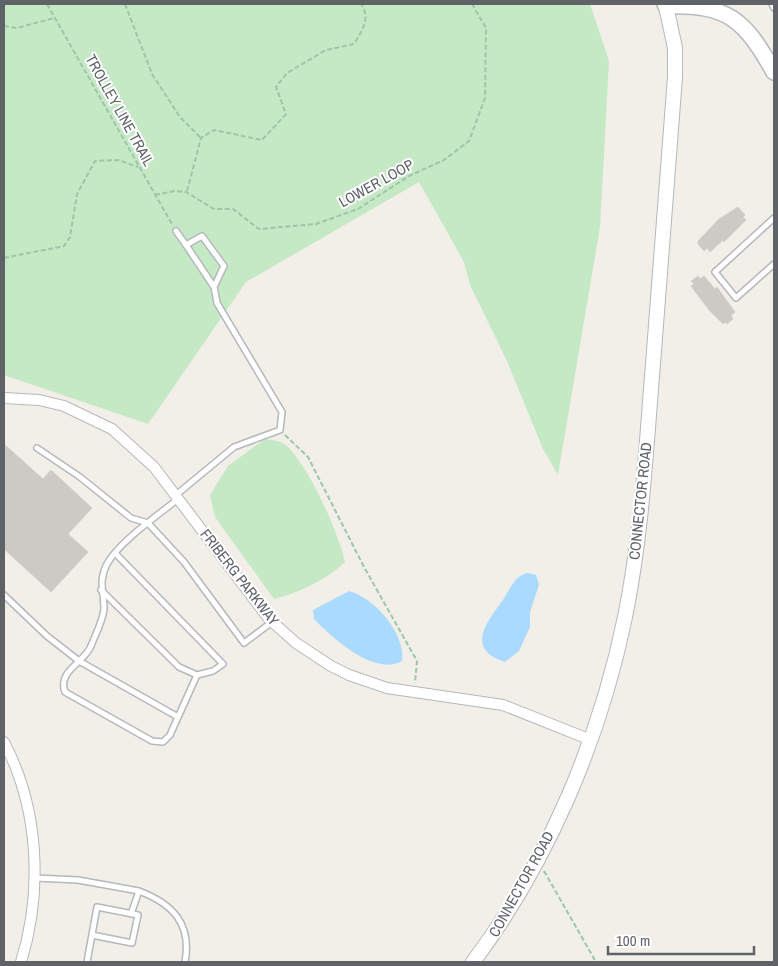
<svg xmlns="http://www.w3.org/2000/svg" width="778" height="966" viewBox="0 0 778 966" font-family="'Archivo Narrow',sans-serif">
<rect width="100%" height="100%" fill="#f1efe8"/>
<path fill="#c5e8c5" d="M4 4H590L609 61 600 227 558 475 543 449 507 361 470 285 464 262 419 182 246 282 148 424 4 375Z
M265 439C271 440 282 441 287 446 309 467 338 531 345 562 327 579 299 593 274 599L215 517 210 495 228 466Z"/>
<path fill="#aadaff" d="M528 573 536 575 539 585 530 612V627L519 651 505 662C465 649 486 623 503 600 510 589 515 575 528 573Z
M349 591C375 598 406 634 402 661 375 677 331 637 314 619L313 610Z"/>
<path fill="#cccac5" stroke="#d6d1c6" d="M738 207 745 215 743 217 746 220 724 242 723 240 710 252 707 248 704 251 698 244V241L719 219Z
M698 276 700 279 704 276 715 289 717 287 735 312 731 316 733 319 727 324 725 322 723 324 709 310 691 286 694 284 691 281Z
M4 444 43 479 51 470 92 508 68 534 88 552 51 592 4 549Z"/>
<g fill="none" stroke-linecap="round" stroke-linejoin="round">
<g stroke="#b5b8bc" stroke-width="8">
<path id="service" d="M772 4 774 8
M774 218 715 272 736 298 774 264
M176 231 186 245
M37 448 80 477 131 518 148 523 184 562 244 643 272 622
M176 495 234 447 280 430 282 412 217 303 214 287 186 245 202 236 224 266 214 287
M116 554 223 664 213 671 197 675 170 735 163 742 152 741 65 692C57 671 84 663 91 646 95 635 103 621 104 609 104 593 98 581 107 564 119 542 158 515 178 499
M101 590 179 667 197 675
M4 595 47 636 79 661 178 717
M35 878 78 880 139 891 131 914
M139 891C173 904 192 924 185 962
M87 962 97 907 138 915 132 943 92 935"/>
</g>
<g stroke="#b5b8bc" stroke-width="12">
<path id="minor" d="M4 398 39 400 64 406 112 429 154 467 269 619 296 643 331 666 349 675 387 688 503 705 591 740
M4 742C39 808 43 891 21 962"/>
</g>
<g stroke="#b5b8bc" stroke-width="16">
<path id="tertiary" d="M473 962C548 862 600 739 625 617 642 534 646 448 653 364 660 268 668 173 675 77V48L666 6"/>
</g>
<g stroke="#b6babf" stroke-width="18">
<path id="secondary" d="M665 4 666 6C728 4 744 19 774 72"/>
</g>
<path stroke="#9cc7a9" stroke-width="2" stroke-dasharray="5 2.5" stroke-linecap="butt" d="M47 4 173 226
M125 4 152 74 180 117 201 138
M4 5 7 4
M4 26 17 28 54 18
M187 191 201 138 214 130 262 140 286 114 276 87 287 73 326 50 354 44C362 31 371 18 361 4
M155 195 174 191 186 192 214 209H233L259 229 316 224 358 209 409 176 444 160 469 141 485 98 486 28 472 4
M4 258 64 246 70 237 77 194 95 161 118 160 138 167
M285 435 308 457 364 567 417 661 415 683
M544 871 596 962"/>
<use href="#service" stroke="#fff" stroke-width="5"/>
<use href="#minor" stroke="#fff" stroke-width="10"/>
<use href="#tertiary" stroke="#fff" stroke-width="14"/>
<use href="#secondary" stroke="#fff" stroke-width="15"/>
</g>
<g text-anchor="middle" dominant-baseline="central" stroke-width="4" stroke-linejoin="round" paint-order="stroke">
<g font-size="15" fill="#5f6368" stroke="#fff">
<text transform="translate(120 110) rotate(61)">TROLLEY LINE TRAIL</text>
<text transform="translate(376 183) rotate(-29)">LOWER LOOP</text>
<text transform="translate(640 501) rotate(-84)">CONNECTOR ROAD</text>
<text transform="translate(240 577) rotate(52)">FRIBERG PARKWAY</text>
<text transform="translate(521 884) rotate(-61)">CONNECTOR ROAD</text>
</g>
</g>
<rect width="778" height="966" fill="none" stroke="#5f6368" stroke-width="10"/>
<path d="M608 946v8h146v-8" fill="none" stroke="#5f6368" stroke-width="2.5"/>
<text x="616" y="946" font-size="15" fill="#5f6368" stroke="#ffffff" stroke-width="4" paint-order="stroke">100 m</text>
</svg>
